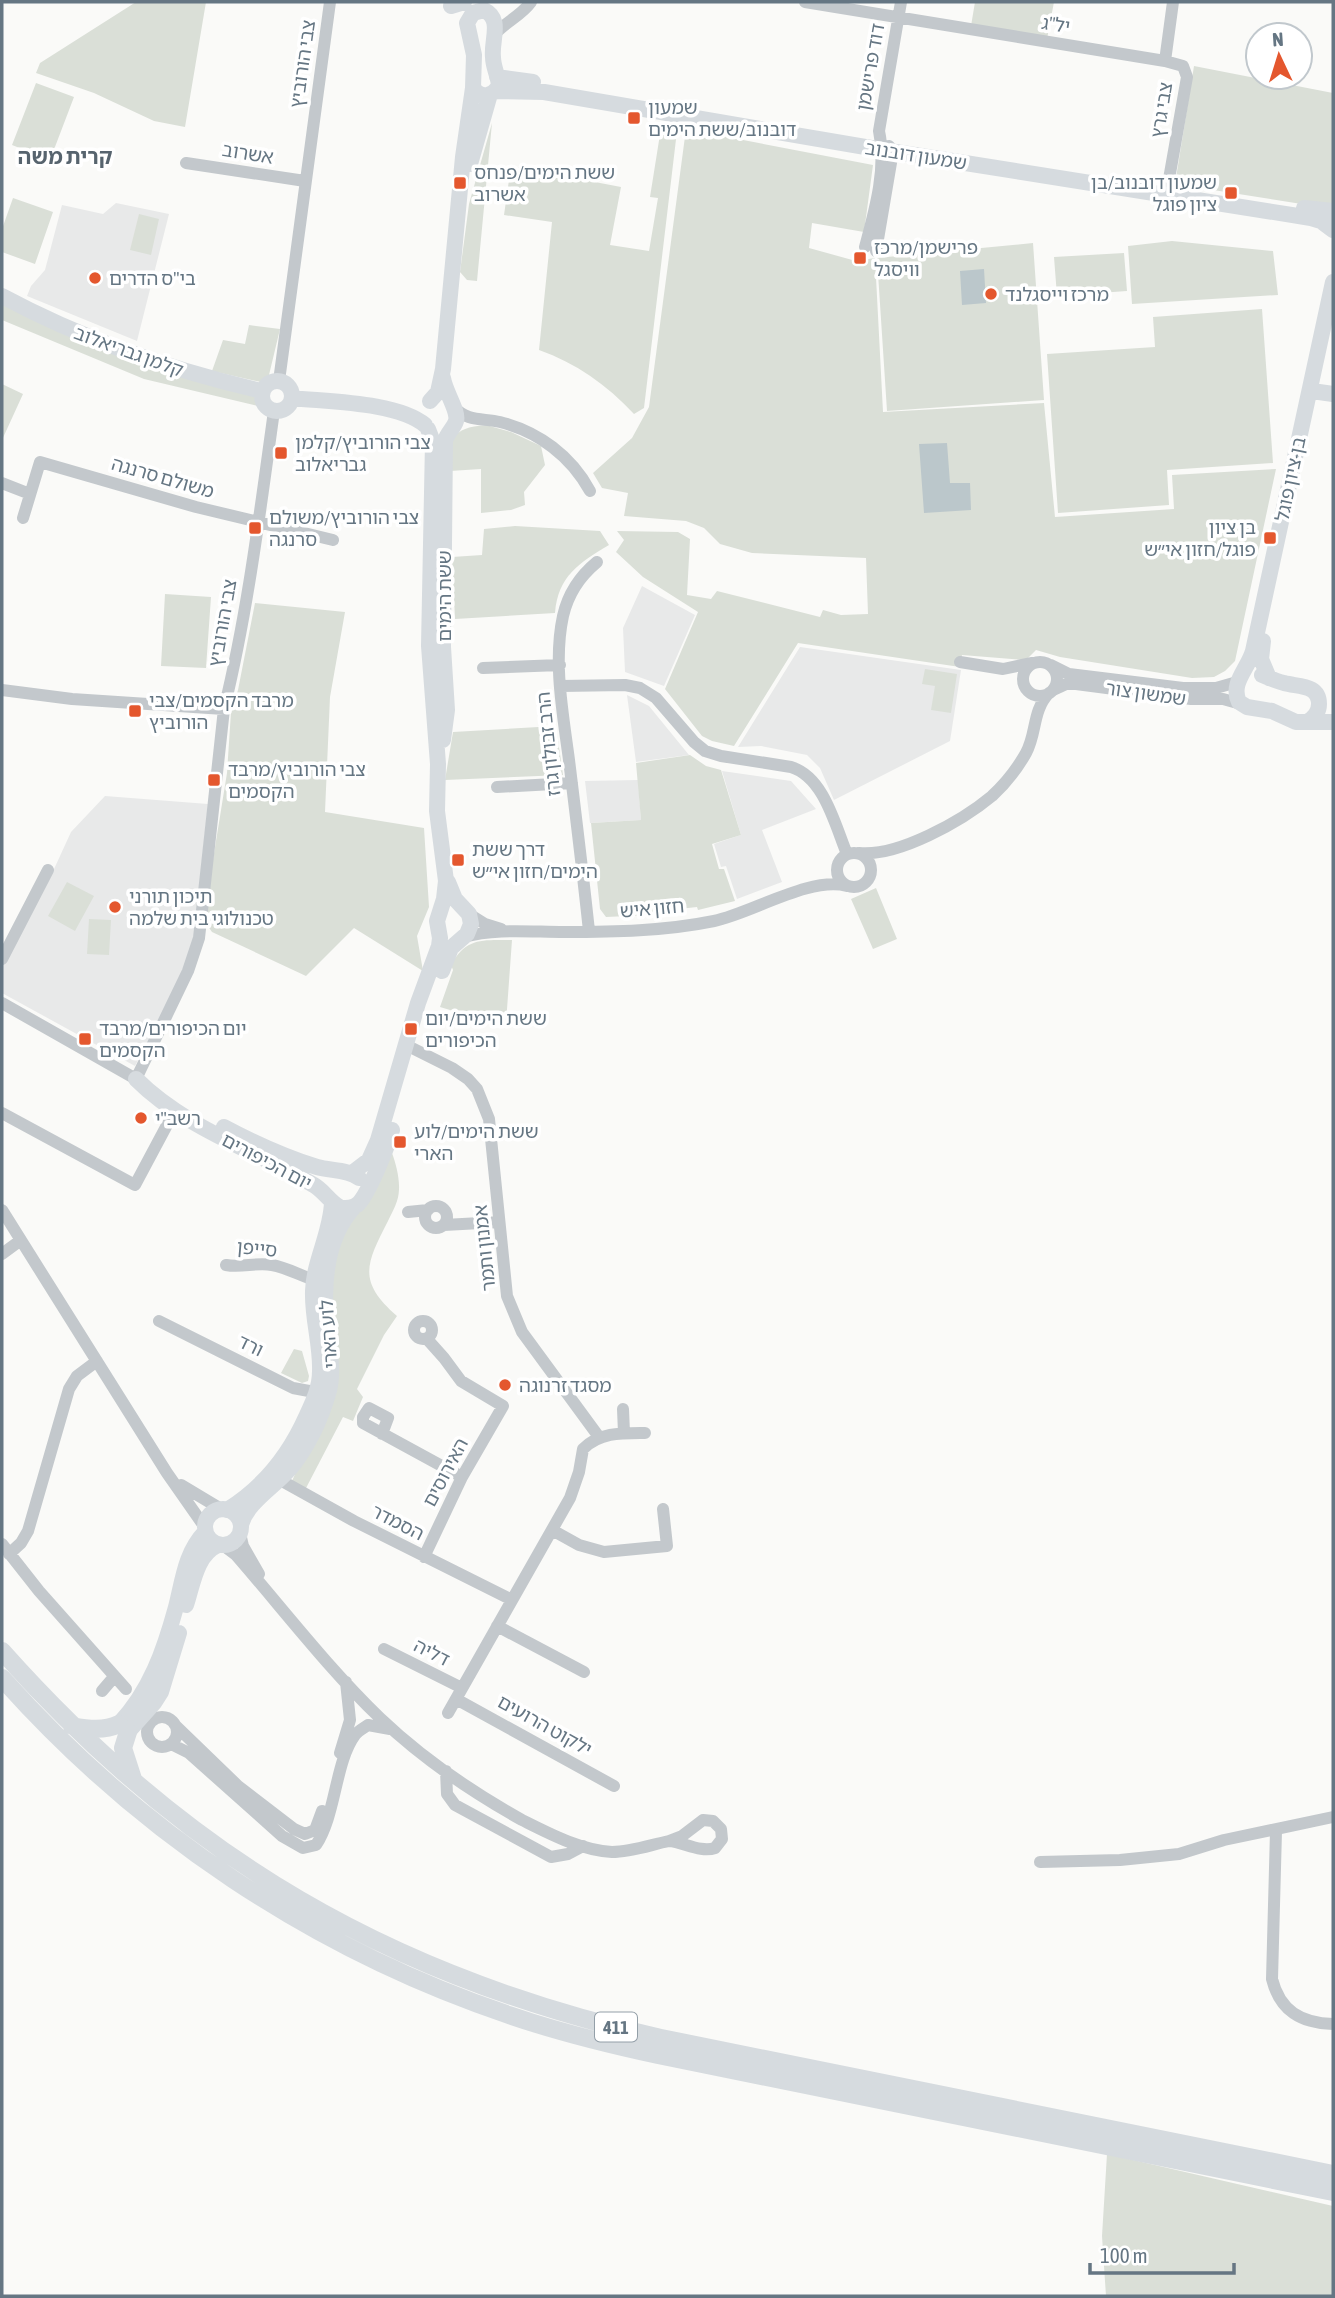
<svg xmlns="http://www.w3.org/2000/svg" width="1335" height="2298" viewBox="0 0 1335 2298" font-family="'Asap Condensed','Noto Sans Hebrew',sans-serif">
<rect width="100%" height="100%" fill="#fafaf8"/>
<path fill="#e8e9e9" d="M116 203 169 214 137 341 27 296 31 286 45 270 62 205 103 214Z
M642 586 695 615 664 686 625 672 623 628Z
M800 647 961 670 950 741 834 800 820 768 807 755 761 746 738 747Z
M627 695 649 706 689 755 636 762Z
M722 771 791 781 816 809 762 830 782 882 737 899 726 866 721 867 714 844 741 835Z
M638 780 641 820 590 823 585 781Z
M105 796 208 804 194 935 184 971 135 1066 2 993V966L49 880 71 832Z"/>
<path fill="#dadfd7" d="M136 2H206L185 127 154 121 94 93 36 73 40 63Z
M975 2H1054L1047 39 971 26Z
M1194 66 1333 93V209L1175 184Z
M36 83 74 97 50 160 12 145Z
M492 123 477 281 467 280 460 272 469 204Z
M661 128 677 131 644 408 634 414C607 385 576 363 539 350L552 222 504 215 511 166 621 187 610 245 649 251 658 198 650 197Z
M686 129 873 165 864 232 812 223 809 248 856 261 875 258 883 412 1044 403 1055 517 1174 509 1172 475 1276 469 1235 661 1225 671 1214 677 1192 678 1060 657 1036 650 1026 660 962 655 960 667 798 643 734 746 712 741 702 736 665 689 698 612 643 577 616 552 624 540 617 531 678 532 690 539 687 595 711 599 717 591 820 617 823 610 841 615 868 614 866 558 752 553 720 544 704 528 686 521 624 516 628 493 602 488 593 473 632 438 649 407Z
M13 198 53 212 35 264 2 252V229Z
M139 214 159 219 151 255 130 250Z
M1172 241 1273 251 1278 295 1132 304 1128 246Z
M1033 243 1044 400 887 411 877 258Z
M1124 253 1127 291 1057 296 1054 257Z
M2 302 257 396 262 407 144 379 2 320Z
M1262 309 1273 463 1167 470 1169 505 1058 513 1047 354 1155 347 1153 317Z
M249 325 280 329 269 375 261 382 212 371 223 340 245 344Z
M2 384 23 394 2 440Z
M486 425 511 432 541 446 545 465 524 492 525 505 511 510 481 513V469L450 471C450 439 450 428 486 425Z
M515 526 600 531 609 545C579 563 558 576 555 613L455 619 452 557 482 555 484 529Z
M165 594 211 597 206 668 161 666Z
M255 603 345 612 330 697 325 812 424 828 429 907 417 936 423 971 354 928 306 976 212 932 205 922V909L227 773 231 712 238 690Z
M925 669 957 674 951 713 931 710 935 686 922 684Z
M556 726 563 775 445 780 453 732Z
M690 755 706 766 721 770 741 835 712 844 719 869H724L735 901 698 910 697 907 670 910 671 914 606 917 600 909 591 823 641 820 636 763Z
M67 882 94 896 75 931 48 916Z
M876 888 897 939 873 949 851 899Z
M89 919 111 920 109 955 87 954Z
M512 940 506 1023 497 1024 440 1007 453 970 451 965C466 937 483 940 512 940Z
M392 1153C397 1167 402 1186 397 1201 395 1208 391 1214 388 1221 366 1264 357 1281 397 1316L384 1335 357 1389 363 1397 353 1421 343 1417 305 1490 292 1481 331 1393 326 1301 337 1245Z
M294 1349 302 1351 309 1376 308 1381 302 1383 281 1373Z
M1107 2154 1333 2206V2296H1106L1102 2236Z"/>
<path fill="#bbc7cb" d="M984 269 986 303 962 305 960 271Z
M947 443 950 483H970L971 510 924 513 919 444Z"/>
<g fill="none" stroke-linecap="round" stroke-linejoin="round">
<path stroke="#c3c8cc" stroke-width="12" d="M805 2 1165 61
M494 35C505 22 521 16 531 2
M186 163 305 181
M1166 196 1187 77 1183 66 1165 61 1173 2
M865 247C875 210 887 168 879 131L901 2
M876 251 893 151 889 146
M279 381 330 2
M454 407C467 422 483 418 500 422 539 432 571 456 590 491
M2 483 30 494
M23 518 40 462 196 507 333 540
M1023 679a17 17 0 1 1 34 0a17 17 0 1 1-34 0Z
M960 662 1003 669 1031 663
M1051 665 1069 674 1183 688H1216L1237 682
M483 668 560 665
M561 686 625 685 640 688 656 698 694 742 705 751 721 756 791 767C824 777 835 825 847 854
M2 690 72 699 224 709
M1053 690 1066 684H1076L1191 699H1223L1241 704
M497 787 572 783
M837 870a17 17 0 1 1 34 0a17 17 0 1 1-34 0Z
M859 853C898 857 962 821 992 796 1005 784 1017 769 1026 753 1037 733 1032 711 1049 693
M469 914 485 924 501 929
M589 931C583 874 576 817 569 760 563 714 553 662 563 616 568 594 580 576 597 562
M463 937C496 928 531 932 564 932 614 932 665 931 714 921 752 913 810 876 847 886
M2 959 48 870
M2 1003 136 1079 188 971 199 938 224 709C248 611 260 511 274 411
M406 1045 452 1068 468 1079 477 1089 489 1119 507 1296 522 1332 599 1437
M2 1113 135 1185 175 1110
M425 1217a11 11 0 1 1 22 0a11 11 0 1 1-22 0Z
M2 1210 167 1473 204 1526
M408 1212 428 1210
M444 1225 499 1222
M2 1254 21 1240
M226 1265C242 1268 256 1262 272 1265 289 1268 304 1278 321 1282
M414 1330a9 9 0 1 1 18 0a9 9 0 1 1-18 0Z
M159 1321 293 1388 309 1391 325 1390
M623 1409 624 1433
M382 1434 388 1418 369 1408 363 1417V1423L462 1477
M273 1476 354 1521 512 1600
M181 1485 221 1509
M552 1530 579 1545 604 1552 667 1546 663 1509
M240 1533 243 1546 259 1574
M2 1544 39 1591 126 1689
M224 1546 236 1555C283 1609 328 1668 380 1718 422 1758 472 1792 522 1820 550 1834 580 1850 612 1852 631 1852 650 1845 669 1841
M9 1554 21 1543 28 1531 69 1389 77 1376 97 1361
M424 1557 462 1477 503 1406 461 1381 444 1358 427 1339
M497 1626 584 1672
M384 1649 462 1688
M102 1691 114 1677
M456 1699 614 1786
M448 1713 570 1498 579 1472 583 1449C600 1432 622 1433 645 1433
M147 1732a15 15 0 1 1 30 0a15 15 0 1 1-30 0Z
M176 1726 238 1786 294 1829 305 1834 315 1830 322 1811
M171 1744 189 1753 282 1836 303 1848 316 1845C336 1815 335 1762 355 1735 358 1731 364 1728 368 1725L390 1729
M340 1753 350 1720 346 1682
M446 1771 447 1794 455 1805 551 1857 568 1854 583 1846
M703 1820 713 1821 721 1829 722 1839 715 1848C701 1853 683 1842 669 1841L682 1836Z
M1276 1831 1272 1979C1280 2011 1301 2023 1333 2024
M1040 1862 1120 1860 1179 1854 1224 1840 1333 1817"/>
<path stroke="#d6dbdf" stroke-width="16" d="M451 6 464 2
M497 77 533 82
M496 91 544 92 883 150 1311 218 1321 221 1333 230
M470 164 490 94
M1304 208 1333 211
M1333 282 1253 651C1248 669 1230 683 1239 702L1247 707 1272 711 1296 722H1333
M2 296C84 340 171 370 262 391
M262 396a15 15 0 1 1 30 0a15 15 0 1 1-30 0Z
M1319 392 1333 394
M292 398C329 402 397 402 425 425
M430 401 438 392 443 369 463 157 473 88 474 55 467 23 473 13 484 10C503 19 491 40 493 57 493 67 498 75 499 85 493 97 481 99 473 88
M1263 641 1261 659 1269 678
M1262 675C1269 678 1276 681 1284 683 1298 687 1319 684 1319 704 1319 713 1314 718 1307 722
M443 740 447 710 443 647 445 441C447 433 454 428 456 421 459 411 445 392 443 378
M442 971 451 948 467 934 471 924 469 914 455 899 448 882
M136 1079C185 1128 254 1150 312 1184 324 1190 329 1202 341 1208 347 1208 352 1208 357 1205 368 1196 388 1145 392 1130
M224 1127C254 1143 285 1157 317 1167 330 1171 348 1169 359 1178
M352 1173 369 1160 378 1140 418 1003 439 946 440 938 437 921 444 899 446 881 437 811 438 764 429 646 433 442 428 429
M205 1527a18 18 0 1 1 36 0a18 18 0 1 1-36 0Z
M227 1510C264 1487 289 1455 306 1417 313 1402 320 1388 320 1371 321 1345 312 1318 313 1291 314 1260 331 1233 332 1202
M241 1525C247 1501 278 1485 293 1465 308 1445 321 1418 328 1394 334 1375 330 1355 328 1336 322 1292 323 1239 356 1205
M186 1605C193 1584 196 1555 218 1545
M119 1724C150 1691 164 1651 176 1607 183 1580 185 1553 205 1532
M128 1732 154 1703 161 1692 179 1633"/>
<path stroke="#d6dbdf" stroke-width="18" d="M2 1651C187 1859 390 1977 661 2038L1333 2174
M2 1678C139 1832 313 1949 509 2015 558 2032 607 2044 658 2055L1333 2192
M72 1726C88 1729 104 1731 119 1724
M128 1732 123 1748 133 1779"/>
</g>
<g fill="#e4572e" stroke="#fff" stroke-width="2.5">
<rect x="627" y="111" width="14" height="14" rx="3.5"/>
<rect x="453" y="176" width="14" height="14" rx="3.5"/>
<rect x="1224" y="186" width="14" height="14" rx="3.5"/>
<rect x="853" y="251" width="14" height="14" rx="3.5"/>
<circle cx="95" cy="278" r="7"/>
<circle cx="991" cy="294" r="7"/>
<rect x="274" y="446" width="14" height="14" rx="3.5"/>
<rect x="248" y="521" width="14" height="14" rx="3.5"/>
<rect x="1263" y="531" width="14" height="14" rx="3.5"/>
<rect x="128" y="704" width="14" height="14" rx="3.5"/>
<rect x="207" y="773" width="14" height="14" rx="3.5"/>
<rect x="451" y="853" width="14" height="14" rx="3.5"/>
<circle cx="115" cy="907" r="7"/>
<rect x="404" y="1022" width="14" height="14" rx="3.5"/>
<rect x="78" y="1032" width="14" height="14" rx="3.5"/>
<circle cx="141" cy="1118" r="7"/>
<rect x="393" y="1135" width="14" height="14" rx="3.5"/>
<circle cx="505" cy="1385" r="7"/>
</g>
<g text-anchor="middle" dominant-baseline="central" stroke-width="7" stroke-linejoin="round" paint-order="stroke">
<rect fill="#fff" stroke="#939fa8" stroke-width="2" x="595" y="2012.5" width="42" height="29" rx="5"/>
<g font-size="18" font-weight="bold" fill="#657683">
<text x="616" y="2027">411</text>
</g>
<g font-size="19" fill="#657683" stroke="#fff">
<text transform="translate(1056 24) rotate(9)">יל"ג</text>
<text transform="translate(302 64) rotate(-82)">צבי הורוביץ</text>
<text transform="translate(870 67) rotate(-80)">דוד פרישמן</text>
<text transform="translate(1161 110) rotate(-81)">צבי גרץ</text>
<text transform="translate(248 153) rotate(9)">אשרוב</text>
<text transform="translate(916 155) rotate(9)">שמעון דובנוב</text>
<text transform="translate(129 351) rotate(20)">קלמן גבריאלוב</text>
<text transform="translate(163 477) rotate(16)">משולם סרנגה</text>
<text transform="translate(1290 479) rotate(-78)">בן-ציון פוגל</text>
<text transform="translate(444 596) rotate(-90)">ששת הימים</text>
<text transform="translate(222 623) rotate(-80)">צבי הורוביץ</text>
<text transform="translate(1146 693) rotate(8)">שמשון צור</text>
<text transform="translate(548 744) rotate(-96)">הרב זבולון גרז</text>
<text transform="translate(652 908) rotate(-5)">חזון איש</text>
<text transform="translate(267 1161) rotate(28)">יום הכיפורים</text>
<text transform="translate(257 1248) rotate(5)">סייפן</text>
<text transform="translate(484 1248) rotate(-96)">אמנון ותמר</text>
<text transform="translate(328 1334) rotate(-94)">לוע הארי</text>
<text transform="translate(251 1345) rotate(26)">ורד</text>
<text transform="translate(445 1472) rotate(-62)">האירוסים</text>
<text transform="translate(398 1522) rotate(27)">הסמדר</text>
<text transform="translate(432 1652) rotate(27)">דליה</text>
<text transform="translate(545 1725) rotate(29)">ילקוט הרועים</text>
</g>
<g font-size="19" fill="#657683" stroke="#fff" text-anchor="start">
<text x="648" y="107">שמעון<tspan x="648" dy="22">דובנוב/ששת הימים</tspan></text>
<text x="474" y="172">ששת הימים/פנחס<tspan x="474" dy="22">אשרוב</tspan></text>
<text x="1217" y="182" text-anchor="end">שמעון דובנוב/בן<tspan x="1217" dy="22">ציון פוגל</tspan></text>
<text x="874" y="247">פרישמן/מרכז<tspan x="874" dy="22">וויסגל</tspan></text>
<text x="109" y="278">בי"ס הדרים</text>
<text x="1005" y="294">מרכז וייסגלנד</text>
<text x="295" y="442">צבי הורוביץ/קלמן<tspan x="295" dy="22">גבריאלוב</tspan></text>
<text x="269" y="517">צבי הורוביץ/משולם<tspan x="269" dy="22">סרנגה</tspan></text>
<text x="1256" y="527" text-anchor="end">בן ציון<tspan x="1256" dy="22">פוגל/חזון אי״ש</tspan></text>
<text x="149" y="700">מרבד הקסמים/צבי<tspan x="149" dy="22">הורוביץ</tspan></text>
<text x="228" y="769">צבי הורוביץ/מרבד<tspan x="228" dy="22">הקסמים</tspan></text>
<text x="472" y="849">דרך ששת<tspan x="472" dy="22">הימים/חזון אי״ש</tspan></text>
<text x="129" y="896">תיכון תורני<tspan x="129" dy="22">טכנולוגי בית שלמה</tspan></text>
<text x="425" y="1018">ששת הימים/יום<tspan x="425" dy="22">הכיפורים</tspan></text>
<text x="99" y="1028">יום הכיפורים/מרבד<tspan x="99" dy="22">הקסמים</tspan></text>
<text x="155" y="1118">רשב"י</text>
<text x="414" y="1131">ששת הימים/לוע<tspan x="414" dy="22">הארי</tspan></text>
<text x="519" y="1385">מסגד זרנוגה</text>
</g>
<g font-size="21" font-weight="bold" fill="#57646e" stroke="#fff">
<text x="65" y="156">קרית משה</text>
</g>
</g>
<rect width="1335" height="2298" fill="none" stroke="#657683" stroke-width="7"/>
<g transform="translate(1279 56) rotate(356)"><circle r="33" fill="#ffffff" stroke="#c1c8cd" stroke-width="2"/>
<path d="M0-5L12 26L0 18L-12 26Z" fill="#e4572e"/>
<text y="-10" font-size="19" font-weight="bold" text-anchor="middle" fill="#657683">N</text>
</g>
<path d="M1090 2263v10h144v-10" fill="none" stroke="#657683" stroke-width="3.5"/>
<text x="1100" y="2263" font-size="21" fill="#657683" stroke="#ffffff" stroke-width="5" paint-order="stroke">100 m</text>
</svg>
